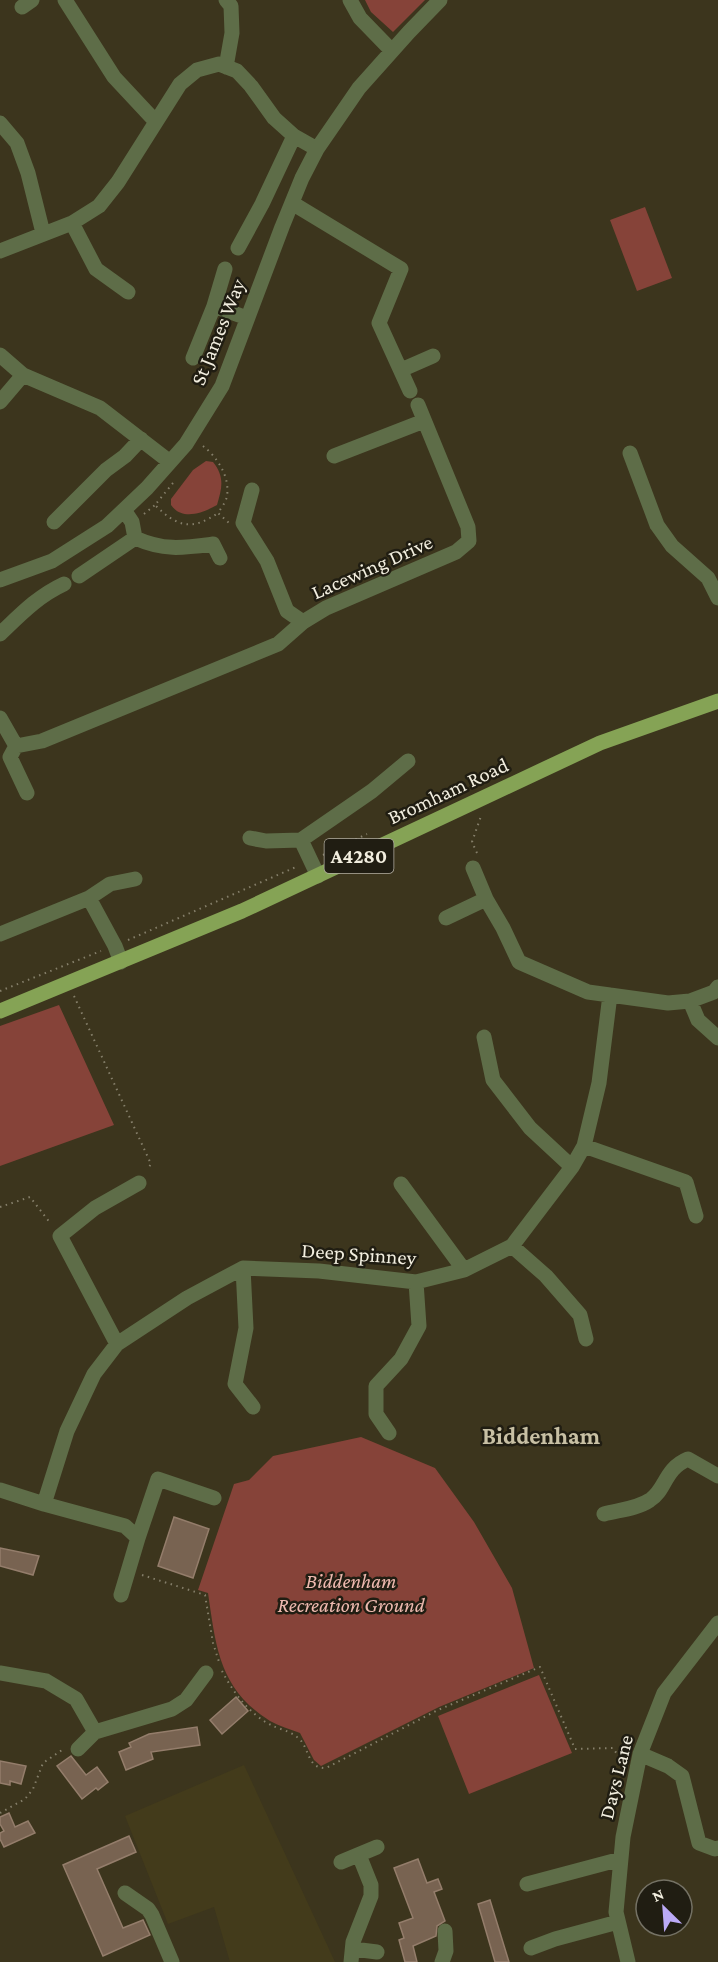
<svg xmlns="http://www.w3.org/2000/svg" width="718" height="1962" viewBox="0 0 718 1962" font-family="'Crimson Pro',serif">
<rect width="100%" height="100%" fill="#3c351d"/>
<path fill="#433b1b" d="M244 1765 335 1962H230L214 1907 168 1924 125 1816Z"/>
<path fill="#864339" d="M365 0H425L393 32 371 12Z
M645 207 672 278 637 291 610 220Z
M206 461 213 462C225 477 222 488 217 505 203 513 182 521 171 505V499L193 470Z
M59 1005 114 1125 0 1166V1026Z
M361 1437 435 1468 474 1522 512 1588 534 1668 439 1707 321 1766 314 1760 300 1733C290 1729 279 1726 270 1721 219 1689 216 1647 208 1593L198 1590 234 1484 249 1480 273 1456Z
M539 1675 572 1753 469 1794 438 1716Z"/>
<path fill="#786351" stroke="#947d6b" stroke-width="1.5" d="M174 1517 209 1529 193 1578 158 1566Z
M0 1548 39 1556 33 1575 0 1566Z
M236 1697 248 1711 222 1734 210 1720Z
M197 1727 200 1745 151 1752 153 1759 126 1770 119 1752 131 1747 129 1743 149 1734Z
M71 1756 86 1775 97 1767 108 1782 98 1790 96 1788 82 1799 57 1766Z
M0 1761 26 1766 21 1784 10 1781V1785L0 1783Z
M9 1813 15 1827 28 1821 35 1833 4 1847 0 1839V1833L4 1831 0 1824V1817Z
M129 1836 136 1852 97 1869 123 1928 143 1920 150 1935 103 1956 63 1865Z
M418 1859 427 1883 438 1879 442 1889 434 1892 445 1921 437 1926 436 1936 413 1946 417 1962H405L399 1940 404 1938 399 1923 413 1918 394 1868Z
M490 1900 509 1962H495L478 1904Z"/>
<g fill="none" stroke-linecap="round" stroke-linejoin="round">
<path stroke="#857f6a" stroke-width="2" stroke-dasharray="1.5 4.5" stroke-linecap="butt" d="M203 446C217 457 230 476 227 496 226 502 221 508 218 513L229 523
M173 483 155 505C177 527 192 531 218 513
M144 514 155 505
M477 853 472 842 481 816
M323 855 367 834
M128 940 296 867
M0 991 101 951
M74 996 151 1164 147 1170
M0 1207 30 1197 51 1224
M142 1575 205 1595 213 1643 220 1665
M222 1671C233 1692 249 1714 271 1725 279 1729 290 1731 297 1737 310 1746 306 1769 326 1768L438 1710 540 1667 575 1749 613 1748 623 1763
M0 1813 25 1799 33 1789 43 1763 62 1750"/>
<path stroke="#5e6d48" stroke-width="15" d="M65 0 114 77 156 122
M226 0 231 6 232 33 226 67
M350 0 360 18 392 51
M22 7 32 0
M0 123 17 143 28 173 43 233
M292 203 401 269 379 323 410 391
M72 223 96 269 128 292
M238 248 262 204 294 136
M0 251 72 223 99 206 118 182 180 84 197 70 219 64 237 71 251 86 274 118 294 136 317 149
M225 269 214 306 247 318
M0 355 23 375
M193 358 214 306
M401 370 433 356
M0 402 23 375 100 408 170 462
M630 453 657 525 672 546 708 578 718 598
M334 456 424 421
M252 490 243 523 267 561 287 611 303 622
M124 510 132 522 135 538
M54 522 106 470 125 456 141 439
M79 576 135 538C164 551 183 548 213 544L220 558
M0 580 52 561 107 526 147 488 186 444 222 386 282 227 302 178 317 149 359 88 409 32 440 0
M0 634C21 614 38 596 64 584
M0 718 16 746
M16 746 42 741 278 644 303 622 326 608 456 552 469 541 468 527 418 405
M16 746 10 757 27 793
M250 838 266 841 301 840
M473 868 486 899
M318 876 301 840 372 791 408 761
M89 898 110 884 135 879
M446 918 486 899 503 928 519 962 588 992 668 1003 690 1001 714 992 718 987
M0 934 89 898 115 946 121 962
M690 1001 698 1020 718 1038
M484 1037 493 1080 530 1128 572 1167
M584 1146 686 1182 696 1216
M401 1184 464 1270
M512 1246 546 1276 580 1315 586 1339
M243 1268 246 1328 235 1384 253 1407
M117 1344 60 1236 95 1208 139 1183
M389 1433 376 1414V1386L401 1359 419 1326 416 1282
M0 1490 44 1504 67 1431 94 1374 117 1344 187 1298 243 1268 319 1271 416 1282 464 1270 512 1246 572 1167 584 1146 599 1083 610 995
M44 1504 125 1526 138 1538 121 1595
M604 1514C618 1510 637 1509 650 1500 666 1490 664 1469 688 1459L718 1476
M138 1538 158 1479 214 1498
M0 1673 46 1681 76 1699 95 1732 172 1709 186 1700 206 1673
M78 1749 95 1732
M640 1754 668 1766 682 1776 699 1843 715 1849 718 1848
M341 1862 377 1847
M527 1884 621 1859
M125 1893 148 1909 152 1915 172 1962
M531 1948 555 1939 618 1922
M353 1949 377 1952
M351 1962 353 1942 371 1896V1885L359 1855
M442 1962 446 1951 445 1931
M628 1962 616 1912 623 1837 640 1754 664 1693 718 1623"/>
<path stroke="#85a355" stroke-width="15" d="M0 1011 242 911 600 743 718 701"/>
</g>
<g text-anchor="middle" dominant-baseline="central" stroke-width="5" stroke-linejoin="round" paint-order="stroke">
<rect fill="#201d12" stroke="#b3afa2" stroke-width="1.5" x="324.5" y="839" width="69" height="34" rx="4.5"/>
<g font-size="20" font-weight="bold" fill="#f2eedf">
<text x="359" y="856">A4280</text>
</g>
<g font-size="21" fill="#f2eedf" stroke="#201d12">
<text transform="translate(218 332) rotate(-68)">St James Way</text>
<text transform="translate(372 567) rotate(-24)">Lacewing Drive</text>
<text transform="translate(448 791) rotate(-25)">Bromham Road</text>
<text transform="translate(359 1254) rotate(4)">Deep Spinney</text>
<text transform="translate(616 1777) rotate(-76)">Days Lane</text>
</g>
<g font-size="21" font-style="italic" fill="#eeb9af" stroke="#201d12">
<text x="351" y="1581">Biddenham<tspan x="351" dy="24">Recreation Ground</tspan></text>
</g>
<g font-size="24" font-weight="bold" fill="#c8c0a4" stroke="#201d12">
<text x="541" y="1435">Biddenham</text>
</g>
</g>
<g transform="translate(664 1908) rotate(335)"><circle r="28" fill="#201d12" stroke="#747164" stroke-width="1.5"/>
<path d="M0-4.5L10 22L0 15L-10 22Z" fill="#bbaaf6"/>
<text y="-9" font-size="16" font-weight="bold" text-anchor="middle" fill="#f2eedf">N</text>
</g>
</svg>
